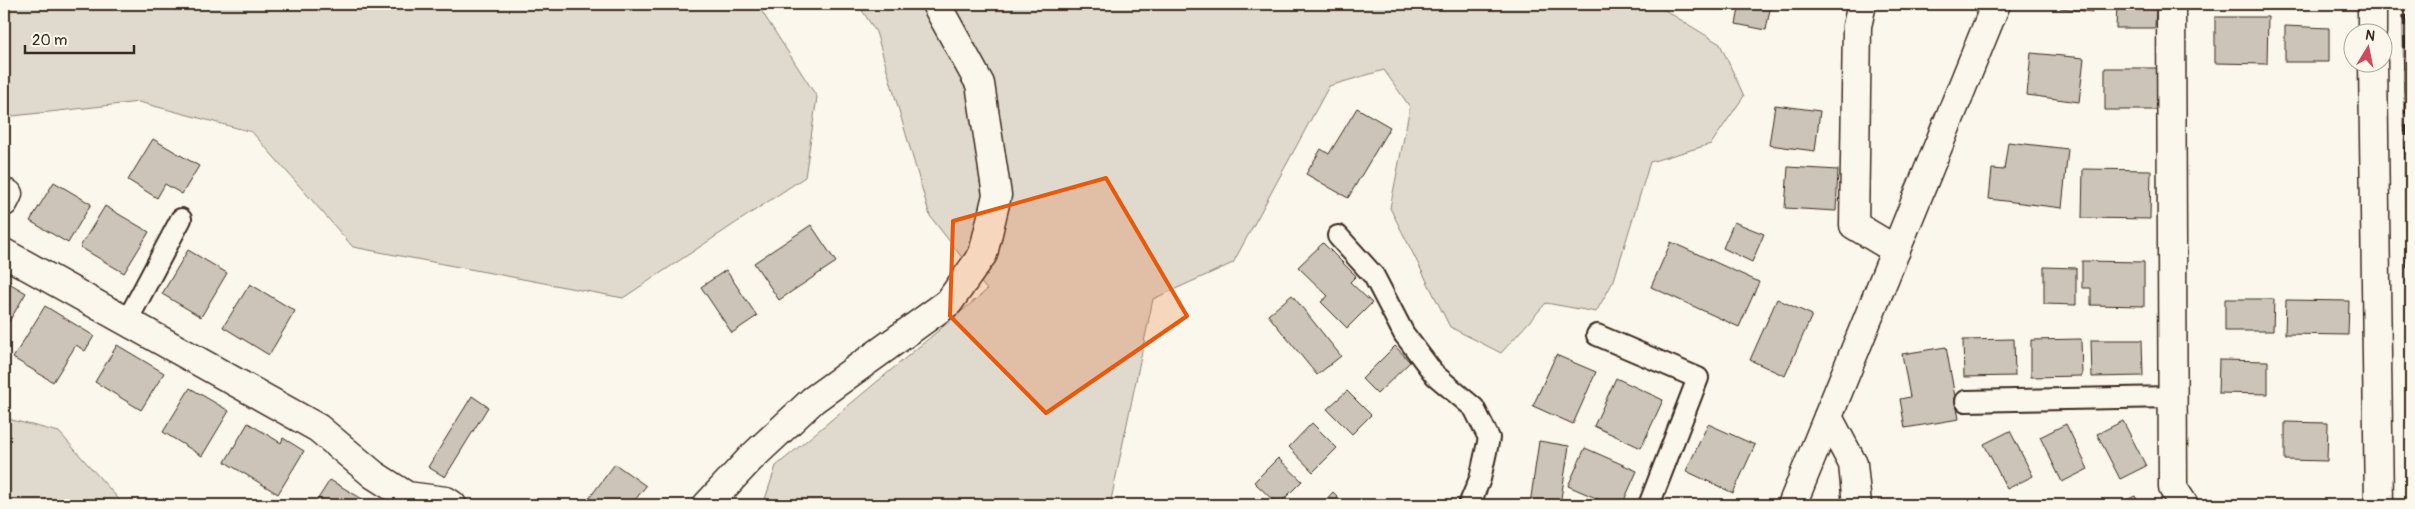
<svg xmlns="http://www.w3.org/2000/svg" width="2415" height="509" viewBox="0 0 2415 509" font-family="Pangolin,sans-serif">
<rect width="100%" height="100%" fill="#fbf7ec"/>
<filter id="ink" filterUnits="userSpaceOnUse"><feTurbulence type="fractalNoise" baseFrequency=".02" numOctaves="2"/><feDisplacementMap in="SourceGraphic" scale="10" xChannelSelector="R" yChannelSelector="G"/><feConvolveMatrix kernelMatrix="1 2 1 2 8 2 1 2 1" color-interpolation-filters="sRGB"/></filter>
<g filter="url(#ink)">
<path fill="#dfd9ce" stroke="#8d8276" d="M4 4H757L817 97 805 177 623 298 353 247 252 132 139 102 4 117Z
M858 4H1655L1720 44 1744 96 1711 144 1650 162 1614 280 1596 312 1546 303 1501 353 1450 327 1390 208 1410 107 1384 70 1329 86 1233 263 1153 299 1110 505H763L776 466 987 290 930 216 876 32Z
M4 418 59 432 124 505H4Z"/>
<path fill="#ccc4b9" stroke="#3b2a1e" d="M1740 4H1771L1766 30 1736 24Z
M2060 4H2092V12L2060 8Z
M2117 4H2156L2155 28H2116Z
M2215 17H2268L2267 64 2215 63Z
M2285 26 2329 28V62H2285Z
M2031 53 2084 58 2079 102 2027 95Z
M2105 68H2158L2157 110H2105Z
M1775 105 1820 111 1815 151 1769 145Z
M1357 108 1390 127 1348 198 1306 174 1321 149 1329 154Z
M153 139 199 166 182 194 165 184 157 198 128 180Z
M2008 142 2068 149 2062 208 1989 199 1992 169 2004 170Z
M1788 167 1838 170 1836 211 1785 208Z
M2083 169 2151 170 2150 219 2082 218Z
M54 182 91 204 68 243 30 221Z
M105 206 149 232 124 273 80 247Z
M1734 222 1764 234 1752 262 1723 248Z
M811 225 836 262 779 300 754 263Z
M1671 242 1759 282 1739 327 1651 287Z
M1323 243 1356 276 1350 282 1372 303 1347 328 1321 302 1328 296 1298 267Z
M188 250 227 273 201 317 162 294Z
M2082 261 2144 262V306L2091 305V288H2082Z
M2044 267 2076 268V305L2044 304Z
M726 270 757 316 732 333 701 287Z
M4 280 26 293 4 330Z
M250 284 295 311 269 355 223 327Z
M1292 295 1341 356 1317 375 1268 315Z
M1777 299 1812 315 1785 376 1750 360Z
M2225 299H2274L2273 331H2225Z
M2286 300 2349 301 2348 335 2285 334Z
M45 306 94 336 85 351 76 345 53 382 13 358Z
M2014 339 2015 376 1964 377 1963 340Z
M2081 339 2082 376 2031 377V340Z
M2091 340H2142L2143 376 2092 377Z
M117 345 164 373 141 410 95 382Z
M1395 346 1410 362 1377 394 1362 379Z
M1946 347 1959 419 1905 428 1900 399 1910 397 1902 354Z
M1556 355 1596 372 1573 424 1533 406Z
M2219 360 2268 361V394L2218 393Z
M1616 378 1663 400 1641 448 1594 426Z
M190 388 229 411 202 456 163 432Z
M1347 391 1371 415 1352 434 1327 409Z
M472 396 488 407 445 477 428 467Z
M2123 421 2146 466 2120 479 2097 434Z
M2285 422 2328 423 2327 461 2285 460Z
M248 423 281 443 283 438 304 451 278 494 225 462Z
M1312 423 1337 448 1313 472 1289 447Z
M1708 424 1755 445 1733 493 1686 471Z
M2066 424 2088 469 2062 482 2040 437Z
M2010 431 2033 476 2007 489 1984 444Z
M1539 441 1569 446 1560 505H1501L1502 500 1530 504Z
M1585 448 1637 471 1622 505H1612L1568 486Z
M1278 458 1302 481 1278 505 1254 482Z
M615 464 646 486 631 505H584Z
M330 480 364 500 361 505H314Z
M1333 492 1346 505H1321Z
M2135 496 2140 505H2116Z"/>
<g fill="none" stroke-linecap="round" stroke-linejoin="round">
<g stroke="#3b2a1e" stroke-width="24">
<path id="service" d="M1338 236 1374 276 1404 334 1435 375 1474 408 1489 438 1480 479 1469 505
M127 321 181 219
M1597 335 1698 378 1649 505
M1966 401 2173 397"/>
</g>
<g stroke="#3b2a1e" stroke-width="31">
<path id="minor" d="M1862 4 1857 26 1854 225 1896 250
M2171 4 2173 488 2184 505
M2372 4V32
M2373 62 2379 505
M4 202 8 194
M4 253 318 428 374 475 407 496 446 501 452 505
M1828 417 1853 464 1857 505
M707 505 750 459 813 400 949 302 983 254 997 195 980 84 936 4"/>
</g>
<g stroke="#3b2a1e" stroke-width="31">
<path id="tertiary" d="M1792 505 1996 4"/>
</g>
<use href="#service" stroke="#fbf7ec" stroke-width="20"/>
<use href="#minor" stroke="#fbf7ec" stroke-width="28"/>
<use href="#tertiary" stroke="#fbf7ec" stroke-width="28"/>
<g stroke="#3b2a1e" stroke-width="5.5">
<path id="rail" d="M2405 4 2411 495"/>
</g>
<use href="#rail" stroke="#fbf7ec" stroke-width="4" stroke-dasharray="11" stroke-linecap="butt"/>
</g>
</g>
<path fill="#e8590c" fill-opacity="0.2" stroke="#e8590c" stroke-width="4" stroke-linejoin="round" d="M1106 178 1187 316 1046 413 950 316 953 221Z"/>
<rect width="2415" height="509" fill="none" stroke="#fbf7ec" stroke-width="20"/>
<rect x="10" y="10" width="2395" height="489" fill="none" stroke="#3b2a1e" stroke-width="2" filter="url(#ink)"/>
<g transform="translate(2368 48) rotate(10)"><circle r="24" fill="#fbf7ec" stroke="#aea59a"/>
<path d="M0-4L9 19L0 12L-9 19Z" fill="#d1495b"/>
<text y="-8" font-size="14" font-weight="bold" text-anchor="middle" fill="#3b2a1e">N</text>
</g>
<path d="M25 45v8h109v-8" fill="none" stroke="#3b2a1e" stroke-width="2.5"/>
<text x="32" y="45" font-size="15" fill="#3b2a1e" stroke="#fbf7ec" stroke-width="4" paint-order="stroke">20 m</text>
</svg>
